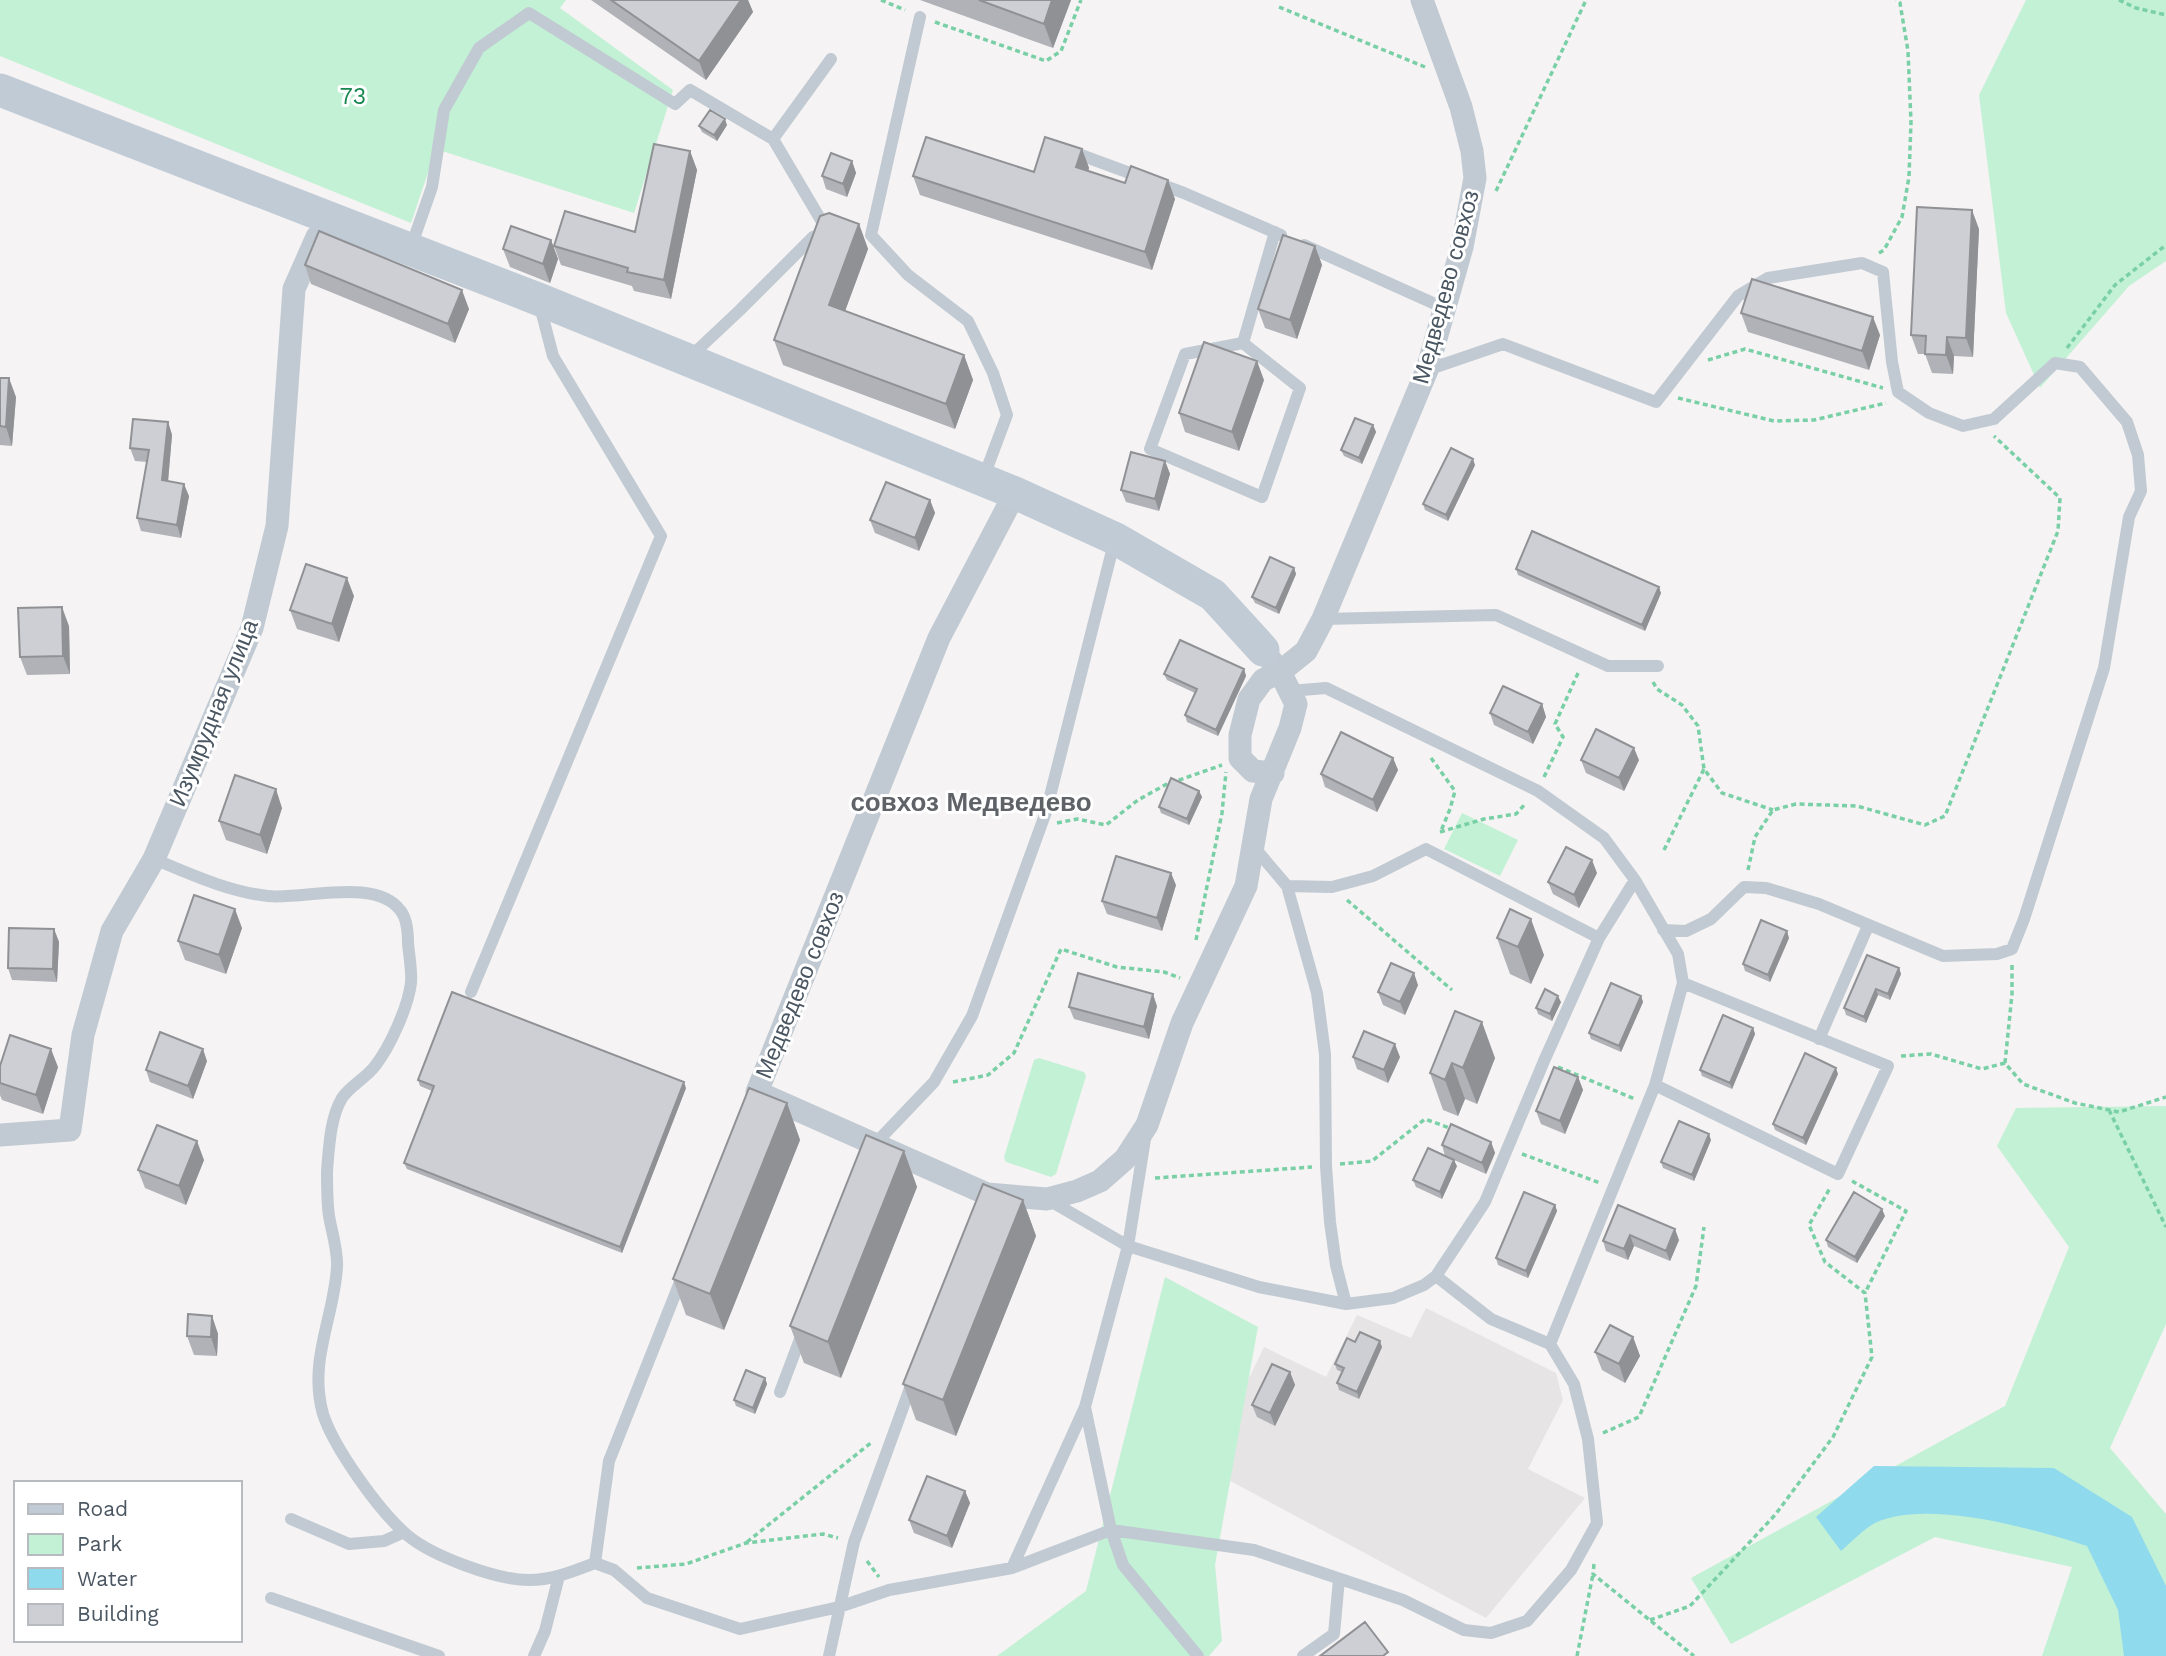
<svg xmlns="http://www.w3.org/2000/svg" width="2166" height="1656" viewBox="0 0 2166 1656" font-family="'Work Sans',sans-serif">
<rect width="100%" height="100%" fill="#f5f3f3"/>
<path fill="#e6e4e5" d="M1426 1308 1556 1373 1563 1400 1528 1469 1585 1498 1486 1618 1206 1468 1264 1347 1326 1377 1357 1315 1411 1338Z"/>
<path fill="#c3f1d5" d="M0 0H566L560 8 673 90 634 213 436 149 411 223 0 56Z
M2026 0H2166V261L2129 286 2040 388 2006 313 1979 95Z
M1462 813 1518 840 1500 876 1444 849Z
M1039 1058 1084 1072 1086 1076 1056 1174 1051 1177 1006 1162 1004 1157 1034 1060Z
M2166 1106V1324L2110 1448 2166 1514V1656H2042L2072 1567 1935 1537 1731 1644 1691 1578 2005 1406 2069 1247 1997 1146 2016 1108Z
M1165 1277 1258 1327 1215 1565 1222 1641 1209 1656H997L1086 1591Z"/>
<path fill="#90daee" d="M1874 1466 2054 1468 2132 1517 2166 1586V1656H2124L2118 1610 2087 1546C2035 1529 1918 1496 1870 1526 1860 1533 1850 1543 1841 1551L1816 1517Z"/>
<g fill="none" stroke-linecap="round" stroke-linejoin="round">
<path stroke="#7ad0a6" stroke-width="3.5" stroke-dasharray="5 3.5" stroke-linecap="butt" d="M881 0 905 10
M2119 0 2136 8 2166 15
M1279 7 1425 67
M935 22 1046 61 1061 51 1081 0
M1496 191 1586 0
M1879 253 1884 250 1902 217 1909 177 1911 122 1908 51 1900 3 1896 0
M2067 348 2115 285 2166 245
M1708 360 1745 349 1883 388
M1678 398 1774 421 1814 420 1886 403
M1653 682 1657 689 1682 705 1698 726 1704 769 1722 793 1773 810
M1431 758 1455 791 1450 809 1441 831
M1544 777 1563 737 1555 724 1579 671
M1057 823 1077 819 1106 825 1138 800 1165 785 1222 765
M1440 832 1484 819 1516 814 1526 803
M1664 850 1704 769
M1748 870 1755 837 1773 810 1796 804 1857 806 1925 825 1945 816 2058 531 2060 498 1994 436
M1347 900 1452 990
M1196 940 1222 813 1226 772
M2012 965V994L2005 1063 2023 1084 2075 1103 2119 1112 2166 1097
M1901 1056 1931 1054 1982 1069 2005 1063
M1558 1067 1635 1099
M953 1082 988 1075 1014 1053 1061 949 1117 967 1164 972 1180 978
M2109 1110 2166 1227
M1522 1154 1600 1183
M1340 1164 1372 1161 1425 1119 1452 1129
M1155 1178 1312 1167
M1852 1181 1906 1211 1865 1293
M1603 1433 1639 1417 1696 1286 1704 1227
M747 1542 872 1442
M867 1561 879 1577
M1594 1564 1593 1574 1694 1656
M637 1568 686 1564 746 1543 823 1534 838 1538
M1650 1620 1690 1606 1775 1515 1833 1437 1872 1357 1865 1293 1825 1262 1809 1225 1830 1188
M1577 1656 1593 1574"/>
<path stroke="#c1cad2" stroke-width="12" d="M920 17 871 235 908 275 968 321 993 373 1007 415 983 479
M773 139 828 232
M1070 151 1184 193 1281 235
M1304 245 1444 308
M411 247 432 187 444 110 479 48 529 13 675 104 690 90 773 139 831 59
M1243 343 1300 388 1262 497 1150 449 1185 354 1243 343 1275 232
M690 357 740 310 813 237 825 233
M1427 370 1503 344 1656 402 1738 296 1768 278 1862 263 1883 272 1892 362 1898 392 1929 413 1963 426 1994 419 2055 363 2080 367 2127 422 2138 455 2141 491 2129 517 2104 668 2024 919 2012 949 1997 954 1943 956 1819 904 1766 888 1744 887 1711 919 1686 931 1663 930
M1323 619 1496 615 1608 666H1658
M1253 846 1287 886 1317 993 1325 1054 1326 1166 1330 1222 1336 1265 1346 1304
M154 859C190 874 229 892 268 896 304 900 375 877 400 910 407 918 408 933 408 943 409 955 412 970 411 983 408 1007 390 1047 375 1066 366 1078 350 1086 342 1098 330 1118 329 1148 327 1171 327 1185 327 1202 329 1216 332 1233 338 1251 337 1267 334 1318 308 1361 323 1414 334 1448 379 1511 407 1535 432 1556 496 1580 529 1580 553 1580 574 1571 595 1563L609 1461 682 1277
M1287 886 1332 887 1373 876 1426 849 1599 938
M471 992 661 536 553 356 540 306
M1819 1039 1868 926
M1655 1085 1838 1174 1888 1066 1683 983
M872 1147 934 1082 972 1016 1046 812 1115 539
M1047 1199 1128 1246 1259 1287 1346 1304 1393 1298 1424 1285 1436 1276 1485 1202 1544 1061 1599 938 1635 880 1604 838 1538 791 1326 688 1290 691
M1550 1344 1655 1085 1683 983 1678 954 1635 880
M780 1392 803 1331
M1085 1407 1111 1530 1123 1565 1198 1656
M291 1519 349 1544 384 1541 404 1532
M595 1563 614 1570 647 1598 740 1629 839 1607 889 1590 1012 1568 1085 1407 1128 1246 1145 1139
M1012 1568 1111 1530 1254 1550 1403 1600 1464 1630 1491 1633 1527 1621 1571 1570 1597 1523 1588 1439 1574 1384 1550 1344 1491 1319 1436 1276
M271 1598 439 1656
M534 1656 545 1631 559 1576
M829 1656 854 1542 913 1380
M1303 1656 1334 1634 1339 1579"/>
<path stroke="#c1cad2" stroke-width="23" d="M1015 493 939 638 757 1092 987 1194 1047 1199 1077 1191 1100 1181 1125 1159 1147 1125 1182 1023 1246 886 1261 799 1290 728 1296 704 1280 672 1263 650
M1273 773 1253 771 1240 758V735L1249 699 1263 680 1280 672 1306 651 1323 619 1427 370 1462 247 1475 178 1472 151 1461 107 1422 0
M0 1135 70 1130 83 1035 112 931 154 859 252 628 277 526 294 289 317 237"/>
<path stroke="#c1cbd6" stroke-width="33" d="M0 90 538 299 1015 493 1116 539 1213 595 1263 650"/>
</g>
<path fill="#b0b2b7" d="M591 0H748L753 12 706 80Z
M920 0H1071L1053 48Z
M727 125 717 141 702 132 699 126Z
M1082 149 1089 168 1088 171 1175 199 1152 270 920 195 913 176 1034 172Z
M690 151 697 170 671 299 634 291 632 286 561 265 554 246 635 232Z
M852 161 856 173 847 197 826 189 822 176Z
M859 224 868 249 845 311 964 355 973 380 955 429 783 365 774 340Z
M1979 229 1973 357 1954 356 1953 374 1932 373 1925 354H1918L1911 335Z
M551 240 558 259 550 283 510 267 503 249Z
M1315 246 1322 265 1297 339 1265 328 1258 309Z
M305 265 469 309 455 343 311 284Z
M1741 313 1880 335 1869 370 1748 332Z
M0 378 16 397 12 446 0 445Z
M1264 380 1239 451 1185 432 1179 413Z
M168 422 172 435 168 481 189 496 181 538 141 531 137 518 147 462 135 461 130 448Z
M1373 425 1376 432 1362 464 1344 456 1341 450Z
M1165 461 1170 474 1159 511 1126 502 1121 490Z
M1475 465 1448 521 1425 510 1423 504Z
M930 500 935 513 919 551 875 533 870 520Z
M1294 568 1296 574 1279 614 1255 603 1252 597Z
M1516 569 1661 593 1645 631 1518 575Z
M354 596 339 642 297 629 290 610Z
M69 626 70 674 27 675 20 657Z
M1244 669 1246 676 1218 736 1187 722 1185 715 1195 693 1167 680 1164 674Z
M1542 704 1546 717 1533 744 1494 725 1490 713Z
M1393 758 1398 770 1377 812 1325 787 1321 774Z
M1581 760H1639L1624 791 1586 773Z
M1199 791 1202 797 1189 825 1161 813 1159 807Z
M282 808 267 854 226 840 219 821Z
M1597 873 1579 908 1553 894 1548 882Z
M1176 885 1162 931 1107 914 1102 901Z
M242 928 226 974 185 960 178 941Z
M54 929 59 942 57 982 12 980 8 968Z
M1497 938 1544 955 1531 984 1510 974Z
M1789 938 1770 982 1745 971 1743 964Z
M1899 968 1901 974 1890 1000 1878 995 1866 1023 1846 1015 1844 1008Z
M1418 985 1405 1015 1383 1005 1378 992Z
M1641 996 1643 1002 1621 1052 1591 1039 1589 1033Z
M1561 1002 1552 1021 1538 1014 1536 1008Z
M1157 1006 1149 1039 1074 1019 1069 1007Z
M1455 1011 1495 1058 1477 1104 1465 1099 1458 1116 1443 1110 1430 1073Z
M1753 1028 1755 1034 1732 1089 1702 1076 1700 1070Z
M1353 1057H1400L1388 1083 1357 1069Z
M207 1061 193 1099 150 1082 146 1070Z
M58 1067 43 1114 2 1100 0 1095V1083Z
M1838 1074 1806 1145 1775 1130 1773 1124Z
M1578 1077 1583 1090 1565 1134 1541 1124 1536 1111Z
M418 1080 686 1088 622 1253 407 1169 404 1163 432 1091 420 1086Z
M787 1103 800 1140 724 1330 686 1315 673 1279Z
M1711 1140 1694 1181 1663 1168 1661 1162Z
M1491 1142 1495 1153 1486 1174 1445 1156 1442 1145Z
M904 1151 917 1187 841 1378 804 1363 790 1326Z
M204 1160 186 1205 145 1188 138 1170Z
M1457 1166 1442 1199 1416 1187 1413 1180Z
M1023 1200 1036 1236 956 1436 916 1420 903 1384Z
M1555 1205 1557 1211 1528 1278 1498 1265 1496 1258Z
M1618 1205 1679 1240 1670 1261 1634 1246 1628 1260 1606 1251 1603 1241Z
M1885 1216 1857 1263 1828 1247 1826 1240Z
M212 1316 218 1334 217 1356 194 1355 187 1336Z
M1633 1337 1640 1356 1625 1383 1602 1370 1595 1352Z
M1355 1342 1382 1347 1359 1399 1339 1390 1337 1383 1342 1372 1337 1370 1335 1364Z
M1290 1372 1295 1385 1275 1426 1257 1417 1252 1405Z
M765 1378 767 1384 755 1414 736 1406 734 1400Z
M965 1491 970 1503 952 1548 914 1533 909 1520Z"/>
<path fill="#909195" d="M741 0H748L753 12 706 80 699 61Z
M1052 0H1071L1053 48 1044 24Z
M725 119 727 125 717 141 714 135Z
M1082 149 1089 168 1083 186 1076 167Z
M690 151 697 170 671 299 664 280Z
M852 161 856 173 847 197 843 184Z
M1168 180 1175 199 1152 270 1145 252Z
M1972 210 1979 229 1973 357 1966 338Z
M859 224 868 249 838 330 829 305Z
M551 240 558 259 550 283 543 264Z
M1315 246 1322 265 1297 339 1290 320Z
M462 290 469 309 455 343 448 324Z
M1873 317 1880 335 1869 370 1862 351Z
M1947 337 1954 356 1953 374 1946 355Z
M964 355 973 380 955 429 946 404Z
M1257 361 1264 380 1239 451 1232 432Z
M9 378 16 397 12 446 6 427Z
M168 422 172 435 167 493 162 480Z
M1373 425 1376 432 1362 464 1359 458Z
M1473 459 1475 465 1448 521 1446 515Z
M1165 461 1170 474 1159 511 1155 499Z
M184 484 189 496 181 538 177 525Z
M930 500 935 513 919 551 915 538Z
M1294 568 1296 574 1279 614 1276 608Z
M347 578 354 596 339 642 332 624Z
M1659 587 1661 593 1645 631 1642 625Z
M62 607 69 626 70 674 63 656Z
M1244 669 1246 676 1218 736 1216 730Z
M1542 704 1546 717 1533 744 1528 732Z
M1634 748 1639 760 1624 791 1619 778Z
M1393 758 1398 770 1377 812 1373 800Z
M276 789 282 808 267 854 260 835Z
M1199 791 1202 797 1189 825 1187 819Z
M1592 860 1597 873 1579 908 1574 895Z
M1171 873 1176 885 1162 931 1157 918Z
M235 909 242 928 226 974 219 955Z
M1531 919 1544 955 1531 984 1518 947Z
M54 929 59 942 57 982 53 969Z
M1787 931 1789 938 1770 982 1768 975Z
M1899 968 1901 974 1890 1000 1888 994Z
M1414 973 1418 985 1405 1015 1400 1002Z
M1876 989 1878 995 1866 1023 1864 1017Z
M1153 994 1157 1006 1149 1039 1144 1027Z
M1558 996 1561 1002 1552 1021 1550 1014Z
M1641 996 1643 1002 1621 1052 1619 1046Z
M1482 1022 1495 1058 1477 1104 1463 1068Z
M1753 1028 1755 1034 1732 1089 1730 1083Z
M1395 1044 1400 1057 1388 1083 1384 1070Z
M51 1049 58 1067 43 1114 36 1095Z
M203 1049 207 1061 193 1099 188 1086Z
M1452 1063 1465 1099 1458 1116 1445 1080Z
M1836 1068 1838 1074 1806 1145 1803 1138Z
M1578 1077 1583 1090 1565 1134 1560 1121Z
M684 1082 686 1088 622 1253 620 1247Z
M787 1103 800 1140 724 1330 710 1294Z
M1709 1134 1711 1140 1694 1181 1692 1175Z
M197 1141 204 1160 186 1205 179 1186Z
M1491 1142 1495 1153 1486 1174 1482 1163Z
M904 1151 917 1187 841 1378 828 1342Z
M1454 1160 1457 1166 1442 1199 1440 1192Z
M1023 1200 1036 1236 956 1436 943 1400Z
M1555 1205 1557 1211 1528 1278 1526 1271Z
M1882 1209 1885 1216 1857 1263 1855 1257Z
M1675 1229 1679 1240 1670 1261 1666 1251Z
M1630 1235 1634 1246 1628 1260 1624 1249Z
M212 1316 218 1334 217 1356 211 1337Z
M1633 1337 1640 1356 1625 1383 1619 1364Z
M1380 1341 1382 1347 1359 1399 1357 1392Z
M1290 1372 1295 1385 1275 1426 1270 1413Z
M765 1378 767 1384 755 1414 753 1408Z
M965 1491 970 1503 952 1548 947 1536Z"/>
<path fill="#cdcfd5" stroke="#909195" stroke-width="2" d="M611 0H741L699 61Z
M979 0H1052L1044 24Z
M710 110 725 119 714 135 699 126Z
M926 137 1034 172 1045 137 1082 149 1076 167 1125 183 1131 166 1168 180 1145 252 913 176Z
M654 144 690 151 664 280 627 272 628 268 554 246 565 211 635 232Z
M831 153 852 161 843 184 822 176Z
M1917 207 1972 210 1966 338 1947 337 1946 355 1925 354 1926 336 1911 335Z
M829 213 859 224 829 305 964 355 946 404 774 340 820 216Z
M511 226 551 240 543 264 503 249Z
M319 231 462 290 448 324 305 265Z
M1283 235 1315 246 1290 320 1258 309Z
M1752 279 1873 317 1862 351 1741 313Z
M1204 342 1257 361 1232 432 1179 413Z
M0 378H9L6 427 0 426Z
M1355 418 1373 425 1359 458 1341 450Z
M133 419 168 422 162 480 184 484 177 525 137 518 149 450 130 448Z
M1451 448 1473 459 1446 515 1423 504Z
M1131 452 1165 461 1155 499 1121 490Z
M886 482 930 500 915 538 870 520Z
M1532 531 1659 587 1642 625 1516 569Z
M1270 557 1294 568 1276 608 1252 597Z
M306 564 347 578 332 624 290 610Z
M62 607 63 656 20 657 18 608Z
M1180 640 1244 669 1216 730 1185 715 1197 689 1164 674Z
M1503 686 1542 704 1528 732 1490 713Z
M1596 729 1634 748 1619 778 1581 760Z
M1341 732 1393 758 1373 800 1321 774Z
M235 775 276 789 260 835 219 821Z
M1171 778 1199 791 1187 819 1159 807Z
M1566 847 1592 860 1574 895 1548 882Z
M1116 856 1171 873 1157 918 1102 901Z
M194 895 235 909 219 955 178 941Z
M1510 909 1531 919 1518 947 1497 938Z
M1761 920 1787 931 1768 975 1743 964Z
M9 928 54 929 53 969 8 968Z
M1867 955 1899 968 1888 994 1876 989 1864 1017 1844 1008Z
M1391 963 1414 973 1400 1002 1378 992Z
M1078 973 1153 994 1144 1027 1069 1007Z
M1611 983 1641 996 1619 1046 1589 1033Z
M1545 989 1558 996 1550 1014 1536 1008Z
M452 992 684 1082 620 1247 404 1163 434 1086 418 1080Z
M1455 1011 1482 1022 1463 1068 1452 1063 1445 1080 1430 1073Z
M1723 1015 1753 1028 1730 1083 1700 1070Z
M1364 1031 1395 1044 1384 1070 1353 1057Z
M160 1032 203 1049 188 1086 146 1070Z
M10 1035 51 1049 36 1095 0 1083V1066Z
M1805 1053 1836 1068 1803 1138 1773 1124Z
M1554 1067 1578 1077 1560 1121 1536 1111Z
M749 1088 787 1103 710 1294 673 1279Z
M1679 1121 1709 1134 1692 1175 1661 1162Z
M1451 1124 1491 1142 1482 1163 1442 1145Z
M157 1125 197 1141 179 1186 138 1170Z
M866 1135 904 1151 828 1342 790 1326Z
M1428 1148 1454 1160 1440 1192 1413 1180Z
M983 1184 1023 1200 943 1400 903 1384Z
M1524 1192 1555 1205 1526 1271 1496 1258Z
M1854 1192 1882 1209 1855 1257 1826 1240Z
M1618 1205 1675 1229 1666 1251 1630 1235 1624 1249 1603 1241Z
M188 1314 212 1316 211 1337 187 1336Z
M1610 1325 1633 1337 1619 1364 1595 1352Z
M1360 1332 1380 1341 1357 1392 1337 1383 1344 1368 1335 1364 1347 1338 1355 1342Z
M1272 1364 1290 1372 1270 1413 1252 1405Z
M746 1370 765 1378 753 1408 734 1400Z
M927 1476 965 1491 947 1536 909 1520Z
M1365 1622 1388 1652 1383 1656H1320Z"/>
<g text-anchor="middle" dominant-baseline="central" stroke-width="6" stroke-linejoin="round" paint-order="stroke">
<g font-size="23" fill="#17864f" stroke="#fff">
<text x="353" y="96">73</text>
</g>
<g font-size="23" fill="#4a5661" stroke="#fff">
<text transform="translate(1446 287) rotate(-75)">Медведево совхоз</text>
<text transform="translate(214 713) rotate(-68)">Изумрудная улица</text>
<text transform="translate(800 985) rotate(-68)">Медведево совхоз</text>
</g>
<g font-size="26" font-weight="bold" fill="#5f6368" stroke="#fff">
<text x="971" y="802">совхоз Медведево</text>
</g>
</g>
<rect x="14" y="1481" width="228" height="161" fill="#ffffff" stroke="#b7bbc0" stroke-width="2"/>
<rect x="28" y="1504" width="35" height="10" fill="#c1cbd6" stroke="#b7bbc0" stroke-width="2"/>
<text x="77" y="1516" font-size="21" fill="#4a5661">Road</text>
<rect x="28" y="1534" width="35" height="21" fill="#c3f1d5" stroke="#b7bbc0" stroke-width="2"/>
<text x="77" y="1551" font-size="21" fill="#4a5661">Park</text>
<rect x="28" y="1568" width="35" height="21" fill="#90daee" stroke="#b7bbc0" stroke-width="2"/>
<text x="77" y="1586" font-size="21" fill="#4a5661">Water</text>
<rect x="28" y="1604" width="35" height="21" fill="#cdcfd5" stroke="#b7bbc0" stroke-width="2"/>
<text x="77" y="1621" font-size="21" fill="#4a5661">Building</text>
</svg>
